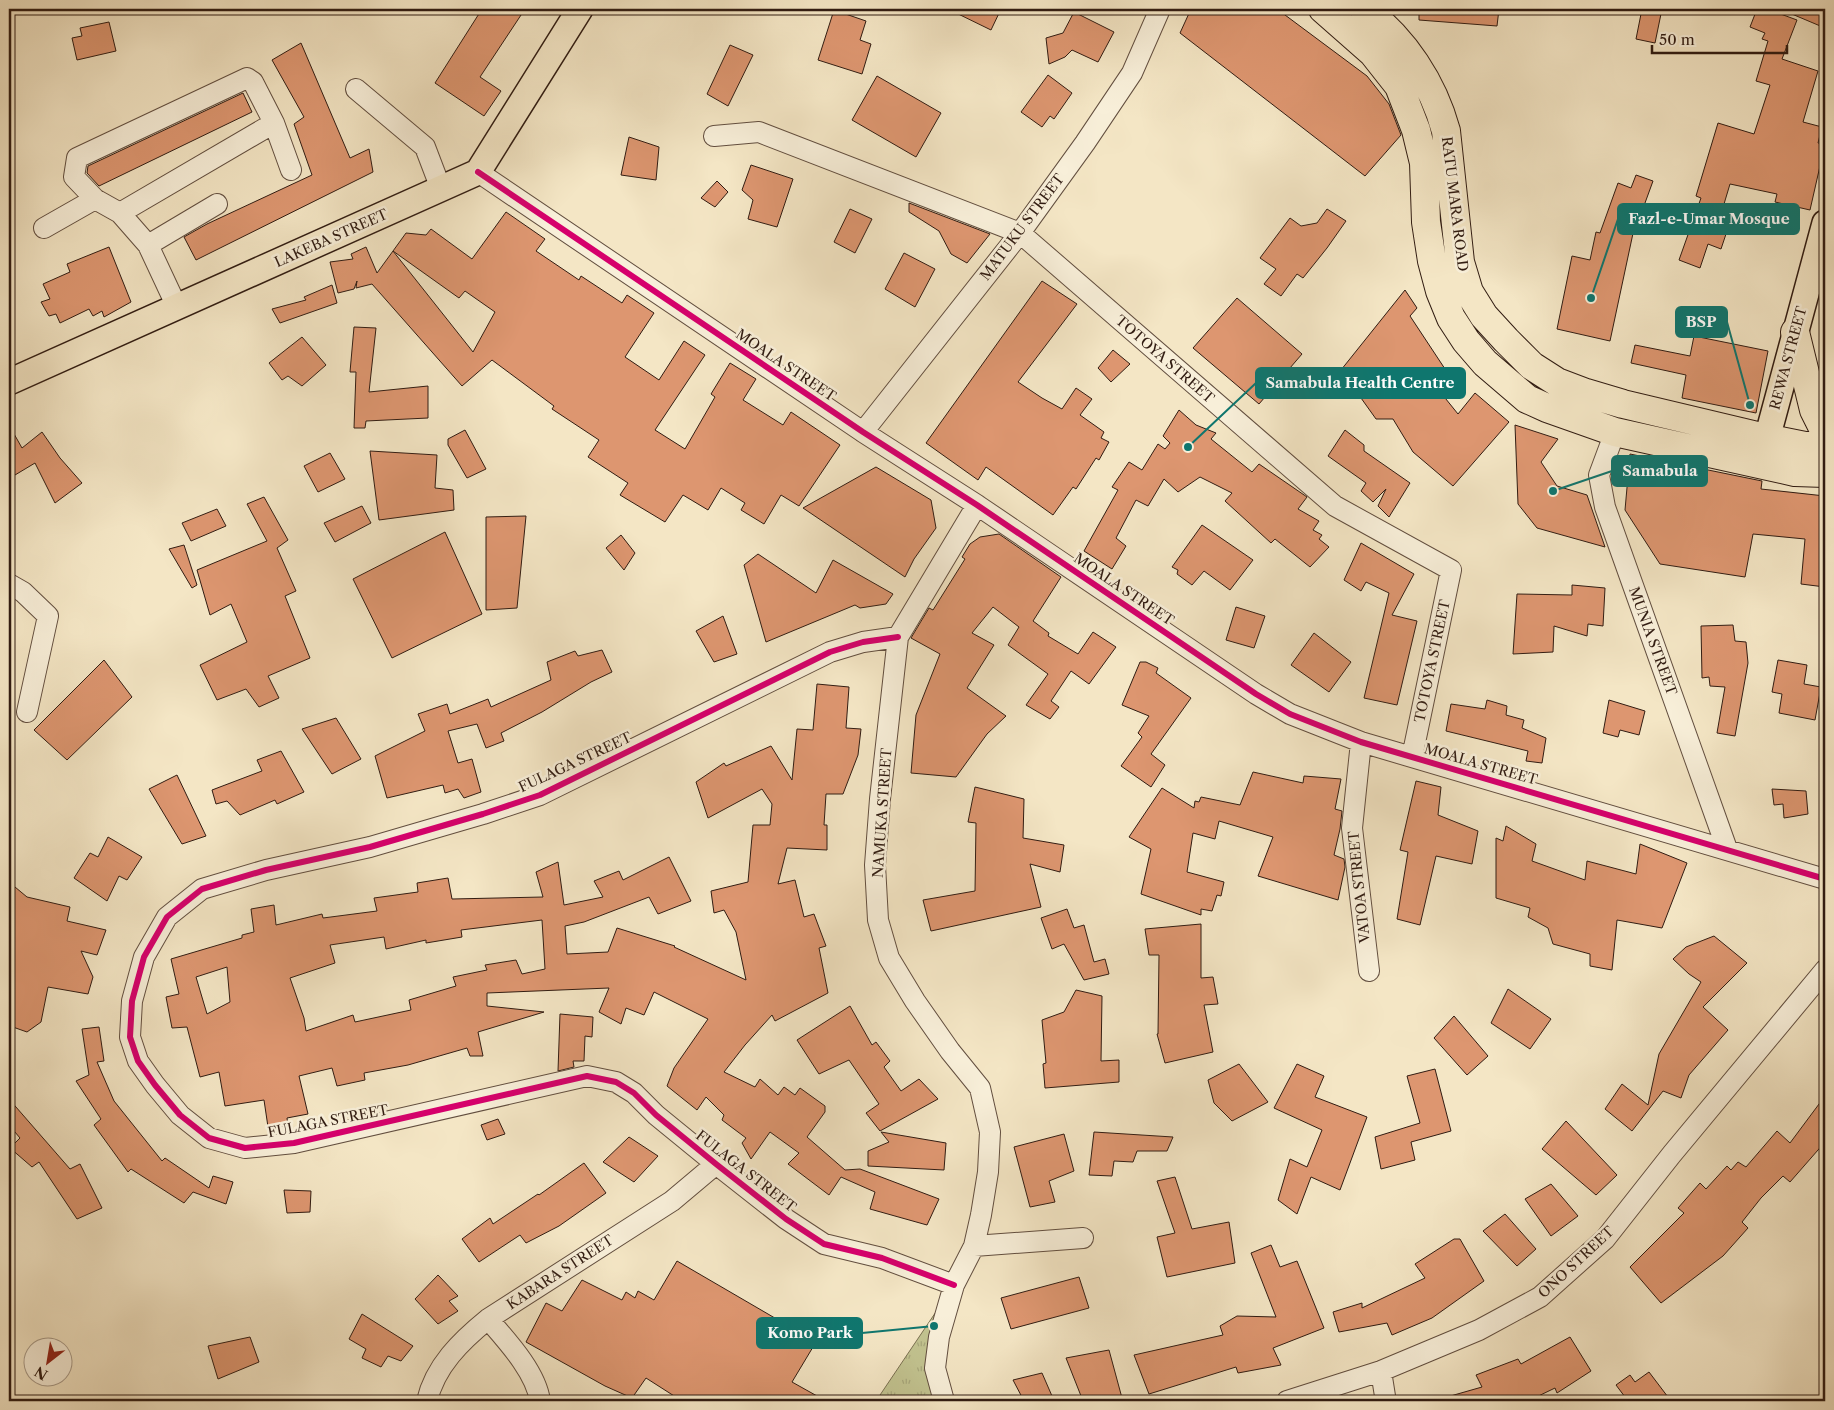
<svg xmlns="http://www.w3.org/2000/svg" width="1834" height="1410" viewBox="0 0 1834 1410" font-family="'Libre Caslon Text',serif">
<defs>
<pattern id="grass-tufts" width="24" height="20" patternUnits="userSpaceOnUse" patternTransform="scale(1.25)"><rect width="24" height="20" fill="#c2c390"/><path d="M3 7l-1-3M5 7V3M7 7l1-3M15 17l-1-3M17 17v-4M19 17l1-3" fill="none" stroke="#a7a77b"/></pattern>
</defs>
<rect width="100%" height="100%" fill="#f4e6c5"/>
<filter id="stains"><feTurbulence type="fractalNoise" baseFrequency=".004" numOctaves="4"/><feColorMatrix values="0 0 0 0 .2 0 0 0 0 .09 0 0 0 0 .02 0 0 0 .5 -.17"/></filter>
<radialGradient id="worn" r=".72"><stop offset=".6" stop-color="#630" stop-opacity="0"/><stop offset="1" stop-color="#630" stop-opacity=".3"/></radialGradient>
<path fill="url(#grass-tufts)" stroke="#7a7051" d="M954 1285 929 1367 947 1401H876Z"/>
<path fill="#dd9670" stroke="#311c12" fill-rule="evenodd" d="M482 9H525L480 77 501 91 484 116 435 83Z
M948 9H1001L991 30Z
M1191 9H1277L1367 76 1389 104 1401 135 1365 176 1180 33Z
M1419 9H1499L1497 26 1419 20Z
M1642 9H1662L1655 43 1636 39Z
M1757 9H1767L1797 20 1782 59 1818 71 1803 122 1822 127 1818 143 1825 144 1810 210 1775 202 1777 194 1730 184 1718 224 1728 228 1721 249 1708 244 1700 268 1679 260 1701 198 1696 196 1718 123 1754 134 1770 85 1756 81 1768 41 1762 39 1765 33 1750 27Z
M1780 9H1825V28Z
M834 10 866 21 860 40 871 44 862 74 818 60Z
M1074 12 1114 32 1098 62 1072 50 1065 57 1049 64 1046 38 1063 33Z
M109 22 116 51 77 60 72 38 82 36 80 28Z
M301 43 350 158 369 149 373 172 196 260 184 237 207 224 312 175 294 124 304 117 272 60Z
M730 45 753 55 728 106 707 94Z
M1048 75 1072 93 1054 119 1050 116 1042 127 1021 112Z
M877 76 941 113 916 157 852 120Z
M243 93 252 112 99 186 87 173 88 166Z
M629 137 659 147 656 180 621 175Z
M751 165 793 179 777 227 748 219 753 200 742 190Z
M1636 175 1653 181 1637 225 1635 224 1610 341 1557 329 1572 256 1590 260 1596 232 1600 233 1618 183 1631 188Z
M717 181 728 192 715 207 701 198Z
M909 203 990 234 967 263 951 254 939 231 909 212Z
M850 209 872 219 855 253 834 242Z
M1327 209 1346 221 1327 248 1303 278 1297 274 1281 296 1264 284 1276 269 1260 258 1290 218 1301 226 1317 223Z
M506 212 545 239 536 251 579 280 581 276 622 303 627 295 654 313 625 357 659 380 684 341 705 355 655 430 685 449 715 397 711 394 730 363 756 379 743 400 783 425 791 412 840 445 799 506 781 495 764 524 741 510 745 503 721 488 708 510 683 495 665 522 620 495 628 483 588 457 599 440 552 409 554 406 492 360 462 386 372 284 356 288 357 281 354 289 338 293 330 262 353 259 351 254 366 247 377 273 393 251 473 352 495 312 465 291 459 298 393 251 406 233 426 235 431 229 472 259Z
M109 247 131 302 104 317 102 311 93 316 89 309 60 323 56 314 49 316 41 302 50 299 43 284 70 272 67 264Z
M904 253 935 269 915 307 885 289Z
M1042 281 1077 304 1018 382 1042 398 1062 409 1076 388 1092 399 1080 415 1104 432 1101 438 1109 442 1099 460 1096 458 1076 489 1073 487 1053 515 986 467 978 480 926 443Z
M332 285 337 303 280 323 272 309 306 300 304 297Z
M1405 290 1417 308 1410 316 1447 372 1433 383 1458 414 1475 393 1509 422 1453 486 1413 452 1393 419H1376L1341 370Z
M1237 298 1302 354 1259 404 1193 348Z
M354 327 376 328 369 392 428 386V418L366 421 365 428H354L356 372H350Z
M1694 336 1768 351 1756 413 1682 398 1686 375 1631 363 1635 345 1690 356Z
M302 337 326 365 302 386 288 376 282 380 269 363Z
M1113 350 1130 364 1111 382 1098 368Z
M1179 410 1196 425 1216 433 1211 439 1252 472 1259 464 1307 497 1298 509 1319 521 1313 530 1322 535 1319 539 1329 547 1310 567 1275 539 1271 543 1225 501 1232 493 1200 477 1178 492 1164 479 1148 506 1136 500 1116 538 1126 546 1112 569 1084 551 1118 490 1112 487 1129 462 1142 470 1158 444 1165 449 1170 443 1163 436Z
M9 425 22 448 42 432 60 458 82 483 55 503 35 463 15 475 9 465Z
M1515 425 1558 439 1541 462 1557 486 1587 495 1605 547 1537 528 1518 504Z
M465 430 486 469 467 478 448 445V439Z
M1345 430 1364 445V451L1410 483 1389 517 1378 506 1386 489 1373 502 1361 491 1366 483 1328 456Z
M370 451 437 455 435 488 453 490 454 510 379 520Z
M330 453 345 479 318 492 304 466Z
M1630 454 1762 481 1761 489 1825 496V587L1801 584 1805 539 1753 534 1745 577 1660 564 1625 510Z
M876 467 931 500 936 528 914 559 905 577 803 508Z
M264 497 288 540 277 548 296 591 285 596 310 658 268 676 279 698 259 707 246 689 217 700 200 665 247 642 231 604 210 615 197 570 267 541 247 504Z
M362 506 371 523 335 542 324 523Z
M217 509 226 526 191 541 182 523Z
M526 516 517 608 486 610V517Z
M1202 525 1253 560 1230 590 1204 571 1192 585 1177 574 1178 570 1172 567Z
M445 532 482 614 392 658 353 579Z
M999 534 1061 577 1033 621 1049 633 1048 636 1078 654 1093 632 1116 647 1089 684 1071 671 1051 701 1059 707 1050 719 1026 705 1048 674 1008 645 1019 627 993 607 972 633 994 645 967 688 1006 716 987 734 956 777 911 773 916 715 940 654 911 638 929 608 933 610 965 559 962 557 970 544 980 537Z
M621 535 635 553 624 570 606 548Z
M1361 543 1414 574 1392 615 1417 621 1397 705 1364 698 1389 593 1366 582 1361 591 1344 580Z
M184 545 197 585 192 588 169 549Z
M758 554 816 593 833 560 893 594 886 604 860 608 855 605 766 642 744 565Z
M1572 585 1605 588 1603 626 1588 624 1587 636 1554 626 1553 652 1513 654 1517 594 1572 595Z
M1236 607 1265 616 1254 648 1226 640Z
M723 616 737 654 714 662 696 631Z
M1733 625 1735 641 1746 642 1748 663 1735 736 1717 733 1725 687 1710 686 1709 677 1702 678 1701 626Z
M1314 633 1351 662 1329 692 1291 665Z
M602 650 612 672 591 682 542 712 501 733 504 741 486 748 477 724 448 731 458 763 472 759 481 792 464 798 458 789 445 793 443 785 387 798 375 756 425 731 418 714 447 704 450 714 488 699 491 707 551 680 547 662 575 651 578 656Z
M104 660 132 697 67 760 34 730Z
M1778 660 1807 665 1804 684 1821 687 1815 720 1779 713 1782 694 1772 692Z
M1140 662H1146L1158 668 1156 673 1191 698 1151 754 1165 765 1151 787 1121 766 1142 737 1138 733 1149 716 1122 705Z
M817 684 849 687 846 728 861 729 858 755 843 794H826L824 825H827V850L787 848 778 884 795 880 804 917 814 914 826 946 819 948 828 993 775 1021 772 1015 745 1045 724 1072 755 1087 760 1079 778 1095 784 1087 795 1095 800 1088 825 1106V1112L807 1137 845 1170 860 1169 939 1199 927 1225 870 1209 875 1192 841 1177 829 1195 788 1164 799 1153 770 1132 751 1159 742 1143 746 1138 722 1120 724 1115 706 1097 697 1110 667 1086 674 1068 708 1019 654 992 644 1015 626 1008 621 1024 599 1012 609 988 487 993V1006L544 1012 478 1032 483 1056H470L467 1048 408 1065 364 1073 365 1080 337 1086 332 1068 299 1076 308 1114 287 1118 288 1126 268 1127 264 1100 225 1106 219 1072 200 1077 187 1027 172 1028 166 997 179 994 171 959 242 938V935L254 932 251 909 274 905 276 925 322 914 323 918 377 911 374 898 418 892 417 883 448 878 452 899 543 897 536 872 558 862 564 905 603 897 594 881 619 871 623 880 669 857 691 901 658 914 649 897 584 922 565 926 567 954 608 952 617 928 675 946 674 947 746 980 736 932 724 910 714 913 711 891 748 882 753 825H770L772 804 762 789 708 818 696 782 724 763 726 766 771 746 792 780 797 729 813 730ZM542 920 545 969 522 974 516 960 485 965 487 970 453 977 456 986 409 1000 411 1010 355 1022 353 1015 306 1031 304 1018 290 978 335 963 330 945 384 937 386 949 426 940V943L462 937 461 930ZM227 967 230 1002 207 1014 196 977Z
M1487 700 1507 706 1506 715 1524 720 1522 728 1546 738 1542 763 1526 761 1528 751 1446 731 1451 704 1485 709Z
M1609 700 1645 711 1639 735 1620 730 1618 737 1603 733Z
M336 718 361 759 332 774 302 729Z
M281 751 304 792 277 804 275 800 240 815 227 801 216 804 212 790 262 771 257 760Z
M1253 772 1303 783 1304 776 1341 779 1335 809 1342 811 1340 829 1334 855 1344 859 1345 867 1338 900 1258 876 1273 837 1219 821 1215 839 1193 833 1187 872 1224 882 1221 896 1217 895 1212 911 1201 909V915L1141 894 1151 849 1129 837 1162 788 1194 808 1195 801 1199 802 1201 797 1240 805Z
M177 775 206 836 182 844 149 789Z
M1416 781 1441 787 1438 815 1478 831 1472 864 1436 856 1420 925 1397 919 1408 852 1400 850Z
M975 787 1024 799 1023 838 1064 845 1060 872 1030 864 1041 907 931 931 923 900 975 891 976 823 968 822Z
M1772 789 1806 791 1808 814 1784 818 1783 804 1774 805Z
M1506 826 1536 844 1532 861 1585 880 1587 861 1636 874 1640 844 1687 863 1662 928 1617 920 1612 970 1590 966V954L1553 944 1548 928 1528 917 1530 908 1496 898V838L1503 841Z
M108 837 142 857 127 880 119 876 107 901 74 878 90 853 98 857Z
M9 882 27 897 70 907 67 921 106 930 97 955 81 951 93 977 88 994 48 987 41 1022 27 1032 10 1026 14 975 9 972Z
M1067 909 1074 928 1084 925 1094 962 1105 959 1109 974 1084 980 1064 944 1052 949 1041 918Z
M1201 924V978L1213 977 1218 1004 1204 1005 1213 1052 1165 1063 1157 1034H1158L1159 955H1149L1145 929Z
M1714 936 1747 963 1703 1007 1728 1030 1689 1075 1681 1098 1663 1091 1632 1131 1605 1109 1622 1084 1648 1105 1659 1054 1701 982 1689 974 1673 959 1686 947Z
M1508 989 1551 1019 1530 1049 1491 1023Z
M1076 990 1102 996 1101 1061 1119 1060V1082L1045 1088 1043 1064 1046 1063 1042 1020 1064 1012Z
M850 1006 872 1045 876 1042 890 1061 884 1067 901 1091 919 1079 938 1099 880 1131 866 1113 879 1104 849 1060 819 1074 797 1040Z
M560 1014 593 1017 592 1037 585 1036 584 1061H573L574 1067 558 1071Z
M1454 1016 1488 1056 1467 1075 1434 1038Z
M99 1027 104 1061 97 1062 114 1101 162 1161 165 1158 209 1188 213 1176 233 1182 226 1204 193 1192 184 1203 131 1169 128 1172 94 1125 101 1119 76 1081 89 1075 82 1029Z
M1239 1064 1268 1102 1232 1121 1214 1103 1208 1080Z
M1297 1064 1324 1076 1315 1097 1367 1117 1340 1190 1311 1177 1297 1214 1278 1200 1290 1159 1307 1167 1322 1130 1274 1108Z
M1435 1069 1451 1131 1411 1142 1415 1160 1381 1169 1375 1137 1420 1123 1407 1076Z
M1825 1096V1142L1790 1182 1783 1176 1761 1198 1742 1222 1748 1228 1723 1256 1661 1303 1630 1267 1684 1213 1678 1208 1700 1183 1706 1189 1727 1166 1731 1170 1738 1162 1746 1167 1777 1131 1790 1143Z
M9 1099 70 1169 80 1164 102 1208 77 1219 39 1162 32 1167 10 1148 20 1138 9 1125Z
M498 1119 505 1134 487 1140 481 1125Z
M1566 1121 1617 1175 1596 1195 1542 1149Z
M881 1132 946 1143 944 1170 868 1166V1151L889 1142Z
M1094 1132 1173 1137 1167 1151H1137L1133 1162 1114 1161 1112 1176 1089 1175Z
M1064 1134 1074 1171 1049 1181 1055 1202 1030 1207 1014 1147Z
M629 1137 658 1156 634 1182 603 1162Z
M584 1163 606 1193 559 1226 526 1243 520 1235 479 1262 462 1239 490 1218 493 1224 538 1194 539 1195Z
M1175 1177 1192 1229 1229 1222 1235 1263 1167 1277 1157 1237 1175 1233 1157 1181Z
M1551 1184 1578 1216 1551 1236 1525 1199Z
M284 1190 311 1191 310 1212 287 1213Z
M1505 1214 1536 1249 1517 1266 1483 1231Z
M1454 1239H1460L1484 1281 1432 1318 1392 1335 1387 1323 1339 1332 1333 1312 1362 1303V1308L1425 1278 1415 1264Z
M1271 1245 1280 1267 1297 1261 1324 1328 1273 1348 1281 1365 1238 1373 1236 1367 1149 1394 1134 1355 1223 1335 1220 1326 1237 1316 1276 1317 1251 1253Z
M677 1261 816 1342 792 1382 826 1401H682L646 1378 632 1398 605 1386 526 1342 546 1303 562 1311 582 1280 622 1300 626 1292 635 1298 638 1291 654 1300Z
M438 1275 458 1296 449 1301 458 1311 438 1324 415 1299Z
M1079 1277 1089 1308 1011 1329 1001 1298Z
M362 1314 413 1346 401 1361 388 1356 381 1367 362 1358 366 1349 349 1339Z
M250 1337 259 1362 218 1379 208 1346Z
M1570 1337 1591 1371 1557 1393 1555 1388 1528 1401H1448L1447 1397 1482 1387 1476 1375 1518 1359 1521 1364Z
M1109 1350 1122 1398 1115 1401H1083L1066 1358Z
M1649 1372 1671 1401H1628L1616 1385 1630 1375 1635 1382Z
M1042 1373 1052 1396 1035 1401H1024L1013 1380Z"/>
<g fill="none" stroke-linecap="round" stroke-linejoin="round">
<g stroke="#624e3f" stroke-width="22">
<path id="minor" d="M356 89 425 147 441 189
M714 136 759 132 1020 233 1335 506 1451 570 1412 757
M478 172 863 432 977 505 1256 694 1290 714 1361 742 1825 879
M120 213 274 123
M44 228 95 199
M148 245 217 204
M177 307 148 245 120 213 95 199 74 177 77 158 247 78 253 82 274 123 291 170
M863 432 1020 233 1085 143 1132 73 1160 9
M1615 432 1599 475 1605 507 1727 849
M9 584 23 592 48 616 27 712
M898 637 863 642 830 652 540 795 483 814 370 847 266 870 202 889 167 917 144 957 132 1001 130 1037 138 1061 155 1085 180 1115 209 1138 245 1148 294 1143 587 1076 616 1082 634 1093 656 1115 716 1164 786 1219 824 1244 882 1258 954 1285
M1361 742 1352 828 1369 971
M974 1246 1083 1238
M488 1319C507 1341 536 1372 540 1401
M1381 1371 1385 1396 1383 1401
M427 1401C435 1366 461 1341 488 1319L672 1201 716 1164
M944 1401 935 1368 939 1337 954 1285 974 1246 981 1215 988 1172 990 1132 980 1088 950 1051 915 1001 889 958 878 920 875 865 880 799 898 637 977 505
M1287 1401 1381 1371 1479 1330 1540 1297 1605 1239 1672 1154 1825 970"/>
</g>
<g stroke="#311c12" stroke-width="28">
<path id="major" d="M9 382 478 172 580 9
M1762 457 1825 223"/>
</g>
<g stroke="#311c12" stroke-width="30">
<path id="highway" d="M1323 9 1373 53 1399 86 1416 130 1424 163 1426 222 1432 261 1440 291 1451 318 1466 341 1485 363 1527 399 1547 408 1615 432 1795 472 1825 473
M1364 9C1404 39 1433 83 1446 131L1460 262 1469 292 1484 316 1506 340 1532 366 1557 382 1586 393 1623 404 1766 438 1805 446H1825
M1795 332 1814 410 1825 432"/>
</g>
<use href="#minor" stroke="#f8efd9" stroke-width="20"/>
<use href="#major" stroke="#f4e6c5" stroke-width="25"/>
<use href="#highway" stroke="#f4e6c5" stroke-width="28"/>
<g stroke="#f8efd9" stroke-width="9">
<path id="cycleway" d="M478 172 863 432 977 505 1256 694 1290 714 1361 742 1825 879
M898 637 863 642 830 652 540 795 483 814 370 847 266 870 202 889 167 917 144 957 132 1001 130 1037 138 1061 155 1085 180 1115 209 1138 245 1148 294 1143 587 1076 616 1082 634 1093 656 1115 716 1164 786 1219 824 1244 882 1258 954 1285"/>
</g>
<use href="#cycleway" stroke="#d6006c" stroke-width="6"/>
</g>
<g text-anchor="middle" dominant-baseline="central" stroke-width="5" stroke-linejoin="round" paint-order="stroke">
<g font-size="14" fill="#311c12" stroke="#f8efd9">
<text transform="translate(1455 204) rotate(83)">RATU MARA ROAD</text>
<text transform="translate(1022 227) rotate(-53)">MATUKU STREET</text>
<text transform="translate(331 238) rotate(-24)">LAKEBA STREET</text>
<text transform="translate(1788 358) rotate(-75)">REWA STREET</text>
<text transform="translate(1165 359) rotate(41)">TOTOYA STREET</text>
<text transform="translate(786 365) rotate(34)">MOALA STREET</text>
<text transform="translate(1124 589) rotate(34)">MOALA STREET</text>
<text transform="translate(1653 641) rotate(70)">MUNIA STREET</text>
<text transform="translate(1432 661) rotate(-78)">TOTOYA STREET</text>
<text transform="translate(575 762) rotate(-25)">FULAGA STREET</text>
<text transform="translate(1481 764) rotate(16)">MOALA STREET</text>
<text transform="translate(882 813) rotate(-86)">NAMUKA STREET</text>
<text transform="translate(1359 887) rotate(-96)">VATOA STREET</text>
<text transform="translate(328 1121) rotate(-11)">FULAGA STREET</text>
<text transform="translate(746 1171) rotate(38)">FULAGA STREET</text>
<text transform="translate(1576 1262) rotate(-43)">ONO STREET</text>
<text transform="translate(560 1272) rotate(-33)">KABARA STREET</text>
</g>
</g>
<path fill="none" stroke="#0f766e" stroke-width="2" d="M1591 298L1618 219M1750 405L1727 322M1188 447L1256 383M1553 491L1612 471M934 1326L862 1333"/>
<g fill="#0f766e" stroke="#f8efd9" stroke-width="2">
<circle cx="1591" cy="298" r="5"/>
<circle cx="1750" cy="405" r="5"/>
<circle cx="1188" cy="447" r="5"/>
<circle cx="1553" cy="491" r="5"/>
<circle cx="934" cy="1326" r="5"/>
</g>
<g fill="#0f766e" stroke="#0f766e" stroke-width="2">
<rect x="1618" y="204" width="181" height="30" rx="5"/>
<rect x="1676" y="307" width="51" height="30" rx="5"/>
<rect x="1256" y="368" width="209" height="30" rx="5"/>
<rect x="1612" y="456" width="95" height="30" rx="5"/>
<rect x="757" y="1318" width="105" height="30" rx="5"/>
</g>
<g font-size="15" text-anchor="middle" font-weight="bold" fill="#fff">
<text x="1709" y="224">Fazl-e-Umar Mosque</text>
<text x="1701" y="327">BSP</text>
<text x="1360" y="388">Samabula Health Centre</text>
<text x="1660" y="476">Samabula</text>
<text x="810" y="1338">Komo Park</text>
</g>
<rect width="1834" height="1410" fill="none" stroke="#f4e6c5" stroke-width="30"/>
<rect x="10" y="10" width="1814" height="1390" fill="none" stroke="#311c12" stroke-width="2.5"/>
<rect x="15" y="15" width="1804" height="1380" fill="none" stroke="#311c12"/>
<g transform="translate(48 1362) rotate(211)"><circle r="24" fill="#f8efd9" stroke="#a89b89"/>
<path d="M0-4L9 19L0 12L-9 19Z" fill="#8f2418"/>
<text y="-8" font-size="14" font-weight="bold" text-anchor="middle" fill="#311c12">N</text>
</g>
<path d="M1652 45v8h135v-8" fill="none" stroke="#311c12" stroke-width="2.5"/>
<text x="1659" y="45" font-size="15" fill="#311c12" stroke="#f8efd9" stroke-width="4" paint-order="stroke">50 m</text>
<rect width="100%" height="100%" filter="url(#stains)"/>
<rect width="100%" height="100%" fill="url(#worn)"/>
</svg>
